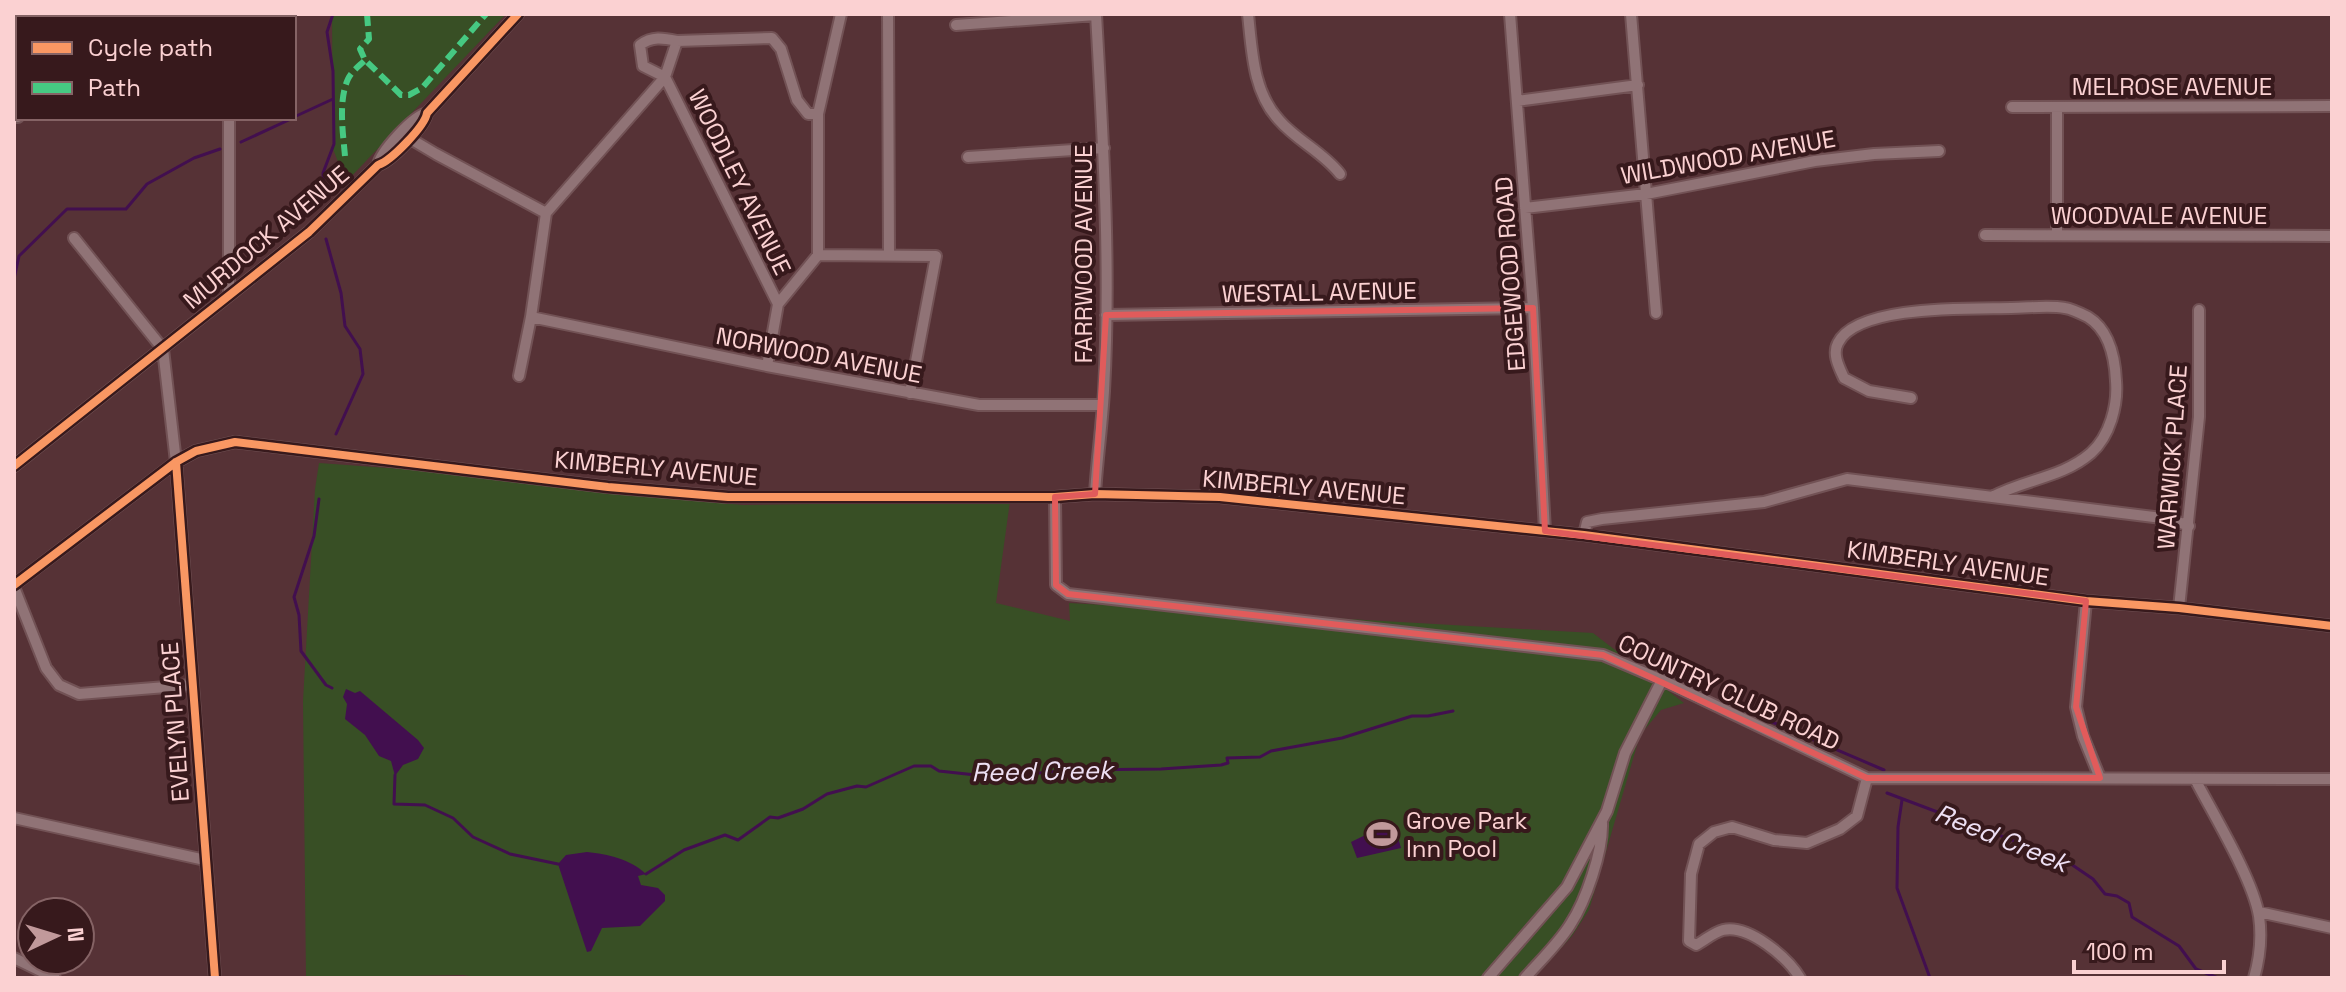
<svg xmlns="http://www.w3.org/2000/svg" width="2346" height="992" viewBox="0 0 2346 992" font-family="'Space Grotesk',sans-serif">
<rect width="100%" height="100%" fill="#563236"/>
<path fill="#384f25" d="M332 14H506L346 182 333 149Z
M319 463 430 471 572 489 743 505 1010 501 996 603 1070 621 1069 603 1593 633 1684 703 1661 710 1640 735 1589 910 1572 936 1534 978H484L463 975 306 978 303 701 315 489Z"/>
<path fill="#420f4f" d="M346 689 355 693 360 691 418 740 424 748 418 759 403 765 395 776 391 761 379 756 365 735 345 719 347 704 343 697Z
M1386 825 1395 827 1401 848 1357 858 1351 842Z
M587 852C608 854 630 859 646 874L638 876 641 885 658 888 665 895V901L640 926 602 928 591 951 587 952 558 864 566 855Z"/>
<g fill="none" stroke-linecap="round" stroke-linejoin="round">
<path stroke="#420f4f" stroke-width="3" d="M294 117 333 99
M241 142 293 118
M324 198 323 173 334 144 333 71 327 32 333 14
M326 239 341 293 345 326 360 349 363 374 336 434
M14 279 19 256 67 209H126L147 184 194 158 220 149
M319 499 314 536 294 597 299 615 301 651 326 685 332 688
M1737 707 1884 770
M395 775 394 804 425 805 453 818 473 837 510 854 558 864
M1887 793 2065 860 2093 879 2105 894 2117 896 2129 903 2132 917 2179 946 2196 969 2218 978
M1902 800 1898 827 1897 888 1930 978
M646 874 684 850 725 835 738 840 770 817 778 818 803 809 827 794 857 786 866 787 914 766H931L939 771 994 777 1074 770 1161 769 1221 765 1228 763 1227 758 1260 757 1271 751 1342 738 1412 716H1428L1453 711"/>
<g stroke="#725255" stroke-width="14">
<path id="minor" d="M888 14 889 254
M1248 14C1252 51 1253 92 1279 120 1297 141 1323 152 1340 174
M1510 14 1533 308 1545 531
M1631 14 1656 313
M227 18V14
M14 25H18
M956 25 1096 15
M677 41C663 38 652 36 640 45L643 66 665 77 778 304
M1517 101 1638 85
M2012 107 2332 106
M14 117H18
M229 118V295
M403 131 409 138 436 154 546 213 531 317 767 366 979 405H1101
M968 157 1104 148
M378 165C381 151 413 116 427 113L518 14
M1525 208 1646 194 1815 161 1874 154 1939 151
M546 213 665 77 677 41 772 38 781 49 797 100 808 114H818
M2057 234V107
M1985 235 2332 236
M74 238 163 349 176 462 215 978
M818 255V114L841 14
M1106 315 1533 308
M767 366 778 304 818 255 936 256 910 393
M519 376 531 317
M1911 398 1869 391 1844 378C1839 367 1832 354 1838 343 1857 304 1973 309 2011 308 2028 308 2048 305 2065 308 2072 309 2082 314 2088 317 2109 330 2115 358 2116 381 2118 405 2110 436 2091 453 2062 478 2025 479 1992 497
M14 466 309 232 378 165C391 161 425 126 427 113
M1095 494C1097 460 1102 425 1104 391 1111 266 1103 139 1096 14
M1055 497 1056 585 1068 594 1603 655 1662 680 1867 778 2332 779
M1584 535 1587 522 1602 519 1764 502 1847 479 2170 519 2189 526
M14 585 176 462 196 451 235 442 608 487 728 497H1055L1095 494 1220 497 1584 535 2086 601 2179 608 2332 626
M14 587 46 668 59 685 79 694 191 685
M2086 601 2076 707 2083 736 2100 778
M2179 608 2199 417V310
M2195 779C2213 814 2253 879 2259 916 2262 937 2260 957 2254 978
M14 818 205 860
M2259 912 2332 928
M14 958 55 978
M1488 978 1567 887 1607 811 1625 753 1662 680
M1525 978C1540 961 1558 944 1570 925 1586 901 1603 851 1602 823
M1800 978C1788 958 1749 924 1723 930 1714 932 1704 941 1696 945L1689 941 1691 874 1699 844 1714 832 1732 827 1774 840 1807 843 1840 829 1857 816 1867 778"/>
</g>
<use href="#minor" stroke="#907376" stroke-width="10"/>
<path stroke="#46c982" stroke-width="6" stroke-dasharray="12 6" stroke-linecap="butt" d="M367 14 369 39 360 49 365 60 401 95H409L422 88 486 14
M345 156C343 133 338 101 348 79 351 72 359 66 365 60"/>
<g stroke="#37191c" stroke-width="13">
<path id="cycleway" d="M176 462 215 978
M14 466 309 232 378 165C391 161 425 126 427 113L518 14
M14 585 176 462 196 451 235 442 608 487 728 497H1055L1095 494 1220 497 1584 535 2086 601 2179 608 2332 626"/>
</g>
<use href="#cycleway" stroke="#f99763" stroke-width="8"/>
</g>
<path fill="none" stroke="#e15b5b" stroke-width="6" stroke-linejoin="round" d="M1533 308 1545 531 2086 601 2076 707 2100 778H1867L1603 655 1068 594 1056 585 1055 497 1095 494 1106 315Z"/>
<defs>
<g id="stadium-bare" transform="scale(2.4)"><path d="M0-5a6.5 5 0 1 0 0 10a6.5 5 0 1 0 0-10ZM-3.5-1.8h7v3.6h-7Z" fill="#c1999b" stroke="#37191c" stroke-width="2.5" paint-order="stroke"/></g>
</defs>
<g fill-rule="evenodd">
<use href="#stadium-bare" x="1382" y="834"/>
</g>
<g text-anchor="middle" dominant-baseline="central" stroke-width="8" stroke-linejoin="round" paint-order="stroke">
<g font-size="24" fill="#fbd1d2" stroke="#37191c">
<text x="2172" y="86">MELROSE AVENUE</text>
<text transform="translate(1728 157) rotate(-10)">WILDWOOD AVENUE</text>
<text transform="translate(740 182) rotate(64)">WOODLEY AVENUE</text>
<text x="2159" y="215">WOODVALE AVENUE</text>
<text transform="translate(266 237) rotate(-40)">MURDOCK AVENUE</text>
<text transform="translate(1083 254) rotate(-90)">FARRWOOD AVENUE</text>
<text transform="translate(1510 274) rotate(-94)">EDGEWOOD ROAD</text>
<text transform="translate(1319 292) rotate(-1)">WESTALL AVENUE</text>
<text transform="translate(819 355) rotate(11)">NORWOOD AVENUE</text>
<text transform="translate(2172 457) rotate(-86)">WARWICK PLACE</text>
<text transform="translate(656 468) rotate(5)">KIMBERLY AVENUE</text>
<text transform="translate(1304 487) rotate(5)">KIMBERLY AVENUE</text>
<text transform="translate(1948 563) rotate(8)">KIMBERLY AVENUE</text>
<text transform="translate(1729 692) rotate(25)">COUNTRY CLUB ROAD</text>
<text transform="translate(175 722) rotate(-94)">EVELYN PLACE</text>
</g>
<g font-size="24" fill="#fbd1d2" stroke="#37191c" text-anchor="start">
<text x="1406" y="820">Grove Park<tspan x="1406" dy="28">Inn Pool</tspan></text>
</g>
<g font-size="26" font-style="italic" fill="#eddff3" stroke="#37191c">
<text transform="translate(1042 771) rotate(-1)">Reed Creek</text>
<text transform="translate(2002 838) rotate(22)">Reed Creek</text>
</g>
</g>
<rect width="2346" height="992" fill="none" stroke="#fbd1d2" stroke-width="32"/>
<rect x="16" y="16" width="280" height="104" fill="#37191c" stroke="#856365" stroke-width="2"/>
<rect x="32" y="42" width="40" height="12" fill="#f99763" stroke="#856365" stroke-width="2"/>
<text x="88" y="56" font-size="24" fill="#fbd1d2">Cycle path</text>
<rect x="32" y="82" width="40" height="12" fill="#46c982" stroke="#856365" stroke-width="2"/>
<text x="88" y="96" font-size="24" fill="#fbd1d2">Path</text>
<g transform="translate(56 936) rotate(86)"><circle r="38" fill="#37191c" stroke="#856365" stroke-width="2"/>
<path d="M0-6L14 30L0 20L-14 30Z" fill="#c1999b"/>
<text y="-12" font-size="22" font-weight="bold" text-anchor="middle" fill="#fbd1d2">N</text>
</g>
<path d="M2074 960v12h150v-12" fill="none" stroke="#fbd1d2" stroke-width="4"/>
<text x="2086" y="960" font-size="24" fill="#fbd1d2" stroke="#37191c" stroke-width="6" paint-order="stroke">100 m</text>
</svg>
